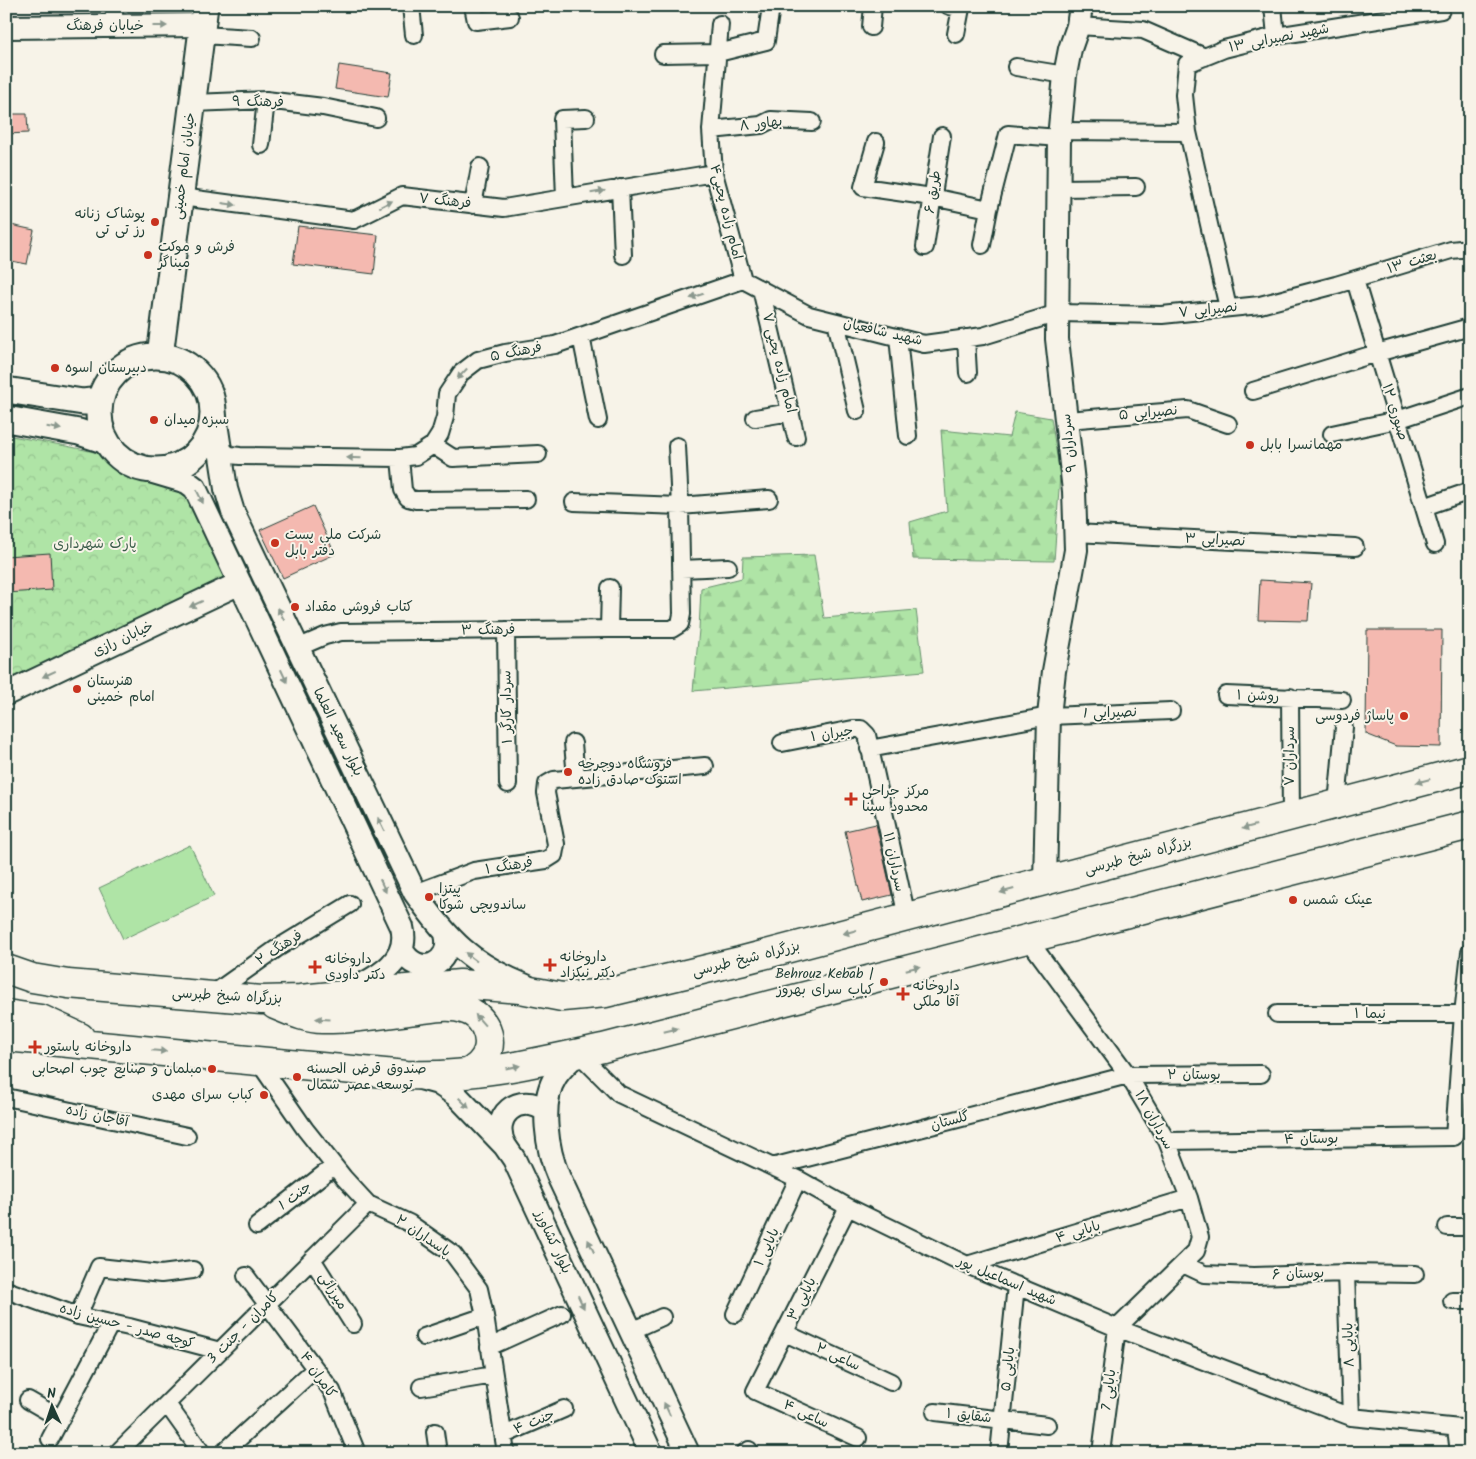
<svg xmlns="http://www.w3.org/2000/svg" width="1476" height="1459" viewBox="0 0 1476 1459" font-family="Kalam,'Playpen Sans Arabic',sans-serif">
<defs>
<pattern id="forest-firs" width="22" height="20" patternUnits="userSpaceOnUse" patternTransform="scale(1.25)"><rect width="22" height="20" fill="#afe4a6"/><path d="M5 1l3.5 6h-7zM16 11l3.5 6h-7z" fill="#96c490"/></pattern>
<pattern id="park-crowns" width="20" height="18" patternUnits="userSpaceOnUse" patternTransform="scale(1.25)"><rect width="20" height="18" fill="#afe4a6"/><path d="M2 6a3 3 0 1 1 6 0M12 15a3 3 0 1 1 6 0" fill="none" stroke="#96c490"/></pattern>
</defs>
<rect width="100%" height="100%" fill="#f7f3e8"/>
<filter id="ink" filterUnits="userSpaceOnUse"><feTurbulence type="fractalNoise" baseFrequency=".02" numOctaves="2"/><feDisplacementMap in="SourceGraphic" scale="10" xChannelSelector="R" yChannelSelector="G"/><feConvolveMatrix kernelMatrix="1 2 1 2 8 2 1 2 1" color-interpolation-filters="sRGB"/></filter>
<g filter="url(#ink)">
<path fill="url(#forest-firs)" stroke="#67906d" d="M1015 412 1051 418 1060 475 1054 561 913 559 910 522 947 511 941 430 1009 437Z
M814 555 824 618 916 610 924 671 693 691 699 630 701 588 742 578 743 557Z"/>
<path fill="url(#park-crowns)" stroke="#67906d" d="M6 435C44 442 83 448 121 459 138 464 155 471 173 474L231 578 6 682Z"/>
<path fill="#afe4a6" stroke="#67906d" d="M190 845 214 896 123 939 99 888Z"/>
<path fill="#f4b9b0" stroke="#1f3d34" d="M339 65 392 73 388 97 335 89Z
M6 114H27L28 133 6 134Z
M6 224 34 230 27 264 6 260Z
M298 226 378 235 374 274 293 264Z
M313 506 335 554 283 578 260 530Z
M50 553 52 590 6 593V556Z
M1260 580 1311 583 1308 621 1258 620Z
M1367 630H1442L1441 747 1396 746 1366 734Z
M876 824 892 895 862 902 845 831Z"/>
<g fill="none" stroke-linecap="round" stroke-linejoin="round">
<g stroke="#1f3d34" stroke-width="20">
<path id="street" d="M411 6 414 35
M473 6 476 21 510 17
M949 6 961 8 956 34
M1273 6 1276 36
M720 24 711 130 714 173 743 280
M114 26V6
M1078 26 1143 30 1205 57
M871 27 873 6
M202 35 252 38
M663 54 718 53 766 41 771 6
M1016 67 1065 75
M193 103 266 100 323 107 376 118
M711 130 761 125 771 120 812 122
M1060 131 1188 132
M876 142 863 187 932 197 989 209
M261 145 266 100
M620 188 623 255
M1059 188 1136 187
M181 197 354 220 402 196 504 208 714 173
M565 198 562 119 586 118
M473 205 480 167
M982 245 989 209 1008 134 1059 138
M925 247 942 136
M743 280 809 315 924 344 983 336 1058 313 1162 315 1260 305 1336 285 1451 250 1470 248
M1355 280 1435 544
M761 289 796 437
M1228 308 1188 132 1184 95 1187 64 1224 49 1276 36 1441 10
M836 322 857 411
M581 336 598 420
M898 337 908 436
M966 338 968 373
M1253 391 1377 353 1470 327
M755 418 791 412
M1067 420 1188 410 1228 424
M1332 434 1397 420 1470 396
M433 445 453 458 538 454
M219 448 230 455 240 456 400 458 416 456 433 445 440 434 445 417 447 394 461 373 478 360 505 353 555 345 743 280
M400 458 403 490 408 498 416 500 526 499
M574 502 680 506 769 499
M1424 507 1470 491
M1075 533 1355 547
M681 569 728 567
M609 629 610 588
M506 630 508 784
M297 648 325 636 341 632 609 629H672L680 624 682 614 680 506 677 446
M1226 695 1342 700
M1290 697 1291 816
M573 743 576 778
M782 743 853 729H861L867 735 907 917
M869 749 1049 716 1171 711
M1337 804 1344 727
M415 893 474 871 546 860 554 855 556 844 546 793 547 784 554 780 705 766
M1028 939 1128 1075 1167 1141 1189 1198 1200 1237 1196 1251 1117 1328 1101 1453
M210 996 276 949 350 904
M1277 1014H1463
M578 1053 619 1094 798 1179 848 1207 967 1265 1117 1328 1351 1417 1470 1429
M258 1061 305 1129 344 1178 368 1204 409 1223 453 1254 479 1289 485 1316 506 1453
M6 1097 187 1136
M1167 1141 1454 1137 1463 1014 1470 952
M772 1167 1128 1075 1261 1074
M848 1207 755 1391 858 1438
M257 1226 334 1166
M1447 1227H1470
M312 1259 353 1324
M1183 1264 1204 1274 1254 1276 1346 1273 1415 1274
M967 1265 1189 1198
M1346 1273 1351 1417
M246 1276 332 1391 357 1453
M6 1290 78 1316 129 1327 220 1351
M1452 1301H1470
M735 1314 798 1179
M78 1316 99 1267 161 1274 193 1270
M631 1331 662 1317
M785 1333 891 1382
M424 1337 485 1316
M489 1347 562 1314
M421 1387 494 1375
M28 1400 61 1419
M167 1404 202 1453
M935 1412 1047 1425
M1456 1428 1459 1453
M435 1432 438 1453
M504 1435 564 1409
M50 1439 111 1323
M117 1453 368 1204
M223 1453 315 1369
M744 1453 749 1450
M999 1453 1016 1285"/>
</g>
<g stroke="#1f3d34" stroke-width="26">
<path id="secondary" d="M6 27 203 25
M214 410 226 489 233 512 415 893C449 941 471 964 526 986
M143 469 187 482 195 488 402 927C411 963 373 979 347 993
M6 694 240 583
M1045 881 1049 716 1054 671 1076 550 1074 491 1057 339 1059 138 1065 75 1070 49 1078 26 1081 6
M402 950C417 979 454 965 446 934
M578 1053C570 1060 562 1067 556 1076 539 1102 547 1151 559 1178L688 1453
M420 1078 438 1083 456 1095 505 1146 514 1159 651 1453
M505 1146C489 1116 519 1091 546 1111"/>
</g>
<g stroke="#1f3d34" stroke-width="29">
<path id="primary" d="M99 413a57 57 0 1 1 114 0a57 57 0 1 1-114 0Z
M160 356 205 6
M6 390 83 402 100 400
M6 419 79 432 106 441"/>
</g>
<g stroke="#1f3d34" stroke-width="31">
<path id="highway" d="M6 969 32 978 68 984 262 1000 300 999 460 984 520 989 562 997 606 993 740 961 1470 769
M275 1005C290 1011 306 1019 322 1019 354 1020 386 1013 417 1010 433 1008 451 1004 466 1010 482 1015 492 1034 488 1050 485 1062 476 1069 466 1074
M6 1014 41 1019 80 1037
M6 1037 406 1075C474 1078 538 1062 603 1048L1470 825"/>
</g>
<use href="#street" stroke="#f7f3e8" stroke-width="16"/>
<use href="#secondary" stroke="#f7f3e8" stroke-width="22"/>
<use href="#primary" stroke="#f7f3e8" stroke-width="25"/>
<use href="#highway" stroke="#f7f3e8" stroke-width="28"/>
</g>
<defs><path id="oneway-solid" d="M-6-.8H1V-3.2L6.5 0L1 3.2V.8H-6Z" transform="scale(1.25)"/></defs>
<g fill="#8b988e">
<use href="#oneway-solid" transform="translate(160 26)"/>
<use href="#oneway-solid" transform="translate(598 192) rotate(-10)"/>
<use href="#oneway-solid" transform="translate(229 204) rotate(8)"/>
<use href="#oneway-solid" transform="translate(386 204) rotate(-26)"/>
<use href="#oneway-solid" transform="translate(697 296) rotate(161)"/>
<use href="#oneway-solid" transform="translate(462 374) rotate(133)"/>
<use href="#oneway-solid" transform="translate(54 428) rotate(10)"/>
<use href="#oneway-solid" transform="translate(354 458) rotate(-179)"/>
<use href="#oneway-solid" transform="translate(200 497) rotate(64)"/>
<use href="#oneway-solid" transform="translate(196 604) rotate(155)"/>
<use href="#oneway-solid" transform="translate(281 614) rotate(-116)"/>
<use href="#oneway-solid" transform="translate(49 674) rotate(155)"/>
<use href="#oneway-solid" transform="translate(284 676) rotate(65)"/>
<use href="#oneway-solid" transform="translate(1423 781) rotate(165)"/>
<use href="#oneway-solid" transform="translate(381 824) rotate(-116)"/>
<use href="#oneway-solid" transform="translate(1249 827) rotate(165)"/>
<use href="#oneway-solid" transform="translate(383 886) rotate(65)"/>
<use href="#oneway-solid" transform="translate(1007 891) rotate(165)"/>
<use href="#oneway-solid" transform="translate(850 932) rotate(165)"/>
<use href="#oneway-solid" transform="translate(471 957) rotate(-143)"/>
<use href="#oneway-solid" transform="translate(913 968) rotate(-14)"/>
<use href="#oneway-solid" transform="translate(323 1019) rotate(-177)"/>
<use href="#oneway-solid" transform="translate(480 1020) rotate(-131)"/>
<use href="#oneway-solid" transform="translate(671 1030) rotate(-14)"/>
<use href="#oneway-solid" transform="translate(159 1051) rotate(5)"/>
<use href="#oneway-solid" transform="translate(513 1067) rotate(-11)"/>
<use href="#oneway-solid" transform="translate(464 1103) rotate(45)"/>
<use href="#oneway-solid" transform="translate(591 1246) rotate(-115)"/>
<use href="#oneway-solid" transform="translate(581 1302) rotate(65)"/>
<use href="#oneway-solid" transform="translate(667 1409) rotate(-115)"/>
</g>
</g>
<g fill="#c8321e" stroke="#f7f3e8" stroke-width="2">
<circle cx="155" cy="222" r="5"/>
<circle cx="148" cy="255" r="5"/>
<circle cx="55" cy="368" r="5"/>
<circle cx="154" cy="420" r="5"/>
<circle cx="1250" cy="445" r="5"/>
<circle cx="275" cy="543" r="5"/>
<circle cx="295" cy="607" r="5"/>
<circle cx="77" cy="689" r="5"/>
<circle cx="1404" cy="716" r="5"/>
<circle cx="568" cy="772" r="5"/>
<path d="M848.5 791.5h5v5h5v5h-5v5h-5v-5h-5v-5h5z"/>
<circle cx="429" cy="897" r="5"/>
<circle cx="1293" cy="900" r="5"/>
<path d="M547.5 957.5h5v5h5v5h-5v5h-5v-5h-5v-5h5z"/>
<path d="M312.5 959.5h5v5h5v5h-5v5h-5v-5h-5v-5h5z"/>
<circle cx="884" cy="982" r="5"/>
<path d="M900.5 986.5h5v5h5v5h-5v5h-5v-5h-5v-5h5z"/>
<path d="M32.5 1039.5h5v5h5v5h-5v5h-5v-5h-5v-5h5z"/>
<circle cx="212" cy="1069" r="5"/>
<circle cx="297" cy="1077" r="5"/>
<circle cx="264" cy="1095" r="5"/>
</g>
<g text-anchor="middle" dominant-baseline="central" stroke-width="4" stroke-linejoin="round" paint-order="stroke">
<g font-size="14" fill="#1f3d34" stroke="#f7f3e8">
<text x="105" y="26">خیابان فرهنگ</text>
<text transform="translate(1279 38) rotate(-11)">شهید نصیرایی ۱۳</text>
<text transform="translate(258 102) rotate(1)">فرهنگ ۹</text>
<text transform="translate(761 124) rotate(-7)">بهاور ۸</text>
<text transform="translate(184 166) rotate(-83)">خیابان امام خمینی</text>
<text transform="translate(933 192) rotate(-81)">طریق ۶</text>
<text transform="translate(445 201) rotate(6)">فرهنگ ۷</text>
<text transform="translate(726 212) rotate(76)">امام زاده یحیی۴</text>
<text transform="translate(1412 262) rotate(-17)">بعثت ۱۳</text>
<text transform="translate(1208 310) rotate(-6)">نصیرایی ۷</text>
<text transform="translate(883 332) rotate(13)">شهید شافعیان</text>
<text transform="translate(516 352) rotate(-11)">فرهنگ ۵</text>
<text transform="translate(779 363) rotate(76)">امام زاده یحیی ۷</text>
<text transform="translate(1395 412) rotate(73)">صبوری ۱۲</text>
<text transform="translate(1148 413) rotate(-5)">نصیرایی ۵</text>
<text transform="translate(1069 443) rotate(-96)">سرداران ۹</text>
<text transform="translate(1215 540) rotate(3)">نصیرایی ۳</text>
<text transform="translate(488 630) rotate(-1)">فرهنگ ۳</text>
<text transform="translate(123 639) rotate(-25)">خیابان رازی</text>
<text transform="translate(1258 696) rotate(2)">روشن ۱</text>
<text transform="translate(507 707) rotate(-91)">سردار کارگر ۱</text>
<text transform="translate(1110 713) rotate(-2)">نصیرایی 1</text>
<text transform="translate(338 732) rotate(64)">بلوار سعید العلما</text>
<text transform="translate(832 734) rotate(-9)">جیران ۱</text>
<text transform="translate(1290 756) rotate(-90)">سرداران ۷</text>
<text transform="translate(1138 856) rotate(-15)">بزرگراه شیخ طبرسی</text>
<text transform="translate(894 862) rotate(78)">سرداران ۱۱</text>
<text transform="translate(509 866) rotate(-9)">فرهنگ ۱</text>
<text transform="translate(279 948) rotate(-33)">فرهنگ ۲</text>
<text transform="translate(746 959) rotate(-14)">بزرگراه شیخ طبرسی</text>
<text transform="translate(227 996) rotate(3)">بزرگراه شیخ طبرسی</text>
<text x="1370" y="1014">نیما ۱</text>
<text x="1194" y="1075">بوستان ۲</text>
<text transform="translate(97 1116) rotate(12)">آقاجان زاده</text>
<text transform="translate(1154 1120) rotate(61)">سرداران ۱۸</text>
<text transform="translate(950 1121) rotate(-15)">گلستان</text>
<text transform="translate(1311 1139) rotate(-1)">بوستان ۴</text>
<text transform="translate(295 1196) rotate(-38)">جنت 1</text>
<text transform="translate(1078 1232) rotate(-17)">بابایی ۴</text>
<text transform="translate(423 1236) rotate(34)">پاسداران ۲</text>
<text transform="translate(553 1242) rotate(65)">بلوار کشاورز</text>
<text transform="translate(767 1247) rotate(-65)">بابایی ۱</text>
<text transform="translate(1298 1274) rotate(-2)">بوستان ۶</text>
<text transform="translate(1007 1281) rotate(23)">شهید اسماعیل پور</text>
<text transform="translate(333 1291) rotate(58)">میرزائی</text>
<text transform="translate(802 1299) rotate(-63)">بابایی ۳</text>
<text transform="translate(127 1326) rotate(15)">کوچه صدر - حسین زاده</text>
<text transform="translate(243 1328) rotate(-45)">کامران - جنت 3</text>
<text transform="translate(1349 1345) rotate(-92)">بابایی ۸</text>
<text transform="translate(838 1357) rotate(25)">ساعی ۲</text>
<text transform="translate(1008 1369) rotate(-84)">بابایی ۵</text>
<text transform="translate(318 1375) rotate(55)">کامران ۴</text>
<text transform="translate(1109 1390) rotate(-83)">بابایی 7</text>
<text transform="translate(806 1414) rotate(25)">ساعی ۴</text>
<text transform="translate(969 1416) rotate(6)">شقایق ۱</text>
<text transform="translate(534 1422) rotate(-23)">جنت ۴</text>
</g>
<g font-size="14" fill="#1f3d34" stroke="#f7f3e8" text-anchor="start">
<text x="145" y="214" text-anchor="end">پوشاک زنانه<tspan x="145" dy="16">رز تی تی</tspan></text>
<text x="158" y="247">فرش و موکت<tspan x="158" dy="16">میناگر</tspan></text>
<text x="65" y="368">دبیرستان اسوه</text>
<text x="164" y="420">سبزه میدان</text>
<text x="1260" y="445">مهمانسرا بابل</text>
<text x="285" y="535">شرکت ملی پست<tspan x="285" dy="16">دفتر بابل</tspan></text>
<text x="305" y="607">کتاب فروشی مقداد</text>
<text x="87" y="681">هنرستان<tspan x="87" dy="16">امام خمینی</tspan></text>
<text x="1394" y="716" text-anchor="end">پاساژ فردوسی</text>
<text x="578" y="764">فروشگاه دوچرخه<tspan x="578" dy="16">استوک صادق زاده</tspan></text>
<text x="862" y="791">مرکز جراحی<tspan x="862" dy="16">محدود سینا</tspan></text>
<text x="439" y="889">پیتزا<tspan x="439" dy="16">ساندویچی شوکا</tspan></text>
<text x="1303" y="900">عینک شمس</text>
<text x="560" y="957">داروخانه<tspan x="560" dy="16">دکتر نیکزاد</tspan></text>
<text x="325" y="959">داروخانه<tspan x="325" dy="16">دکتر داودی</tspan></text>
<text x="874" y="974" text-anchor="end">Behrouz Kebab |<tspan x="874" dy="16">کباب سرای بهروز</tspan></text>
<text x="913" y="986">داروخانه<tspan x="913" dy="16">آقا ملکی</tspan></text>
<text x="45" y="1047">داروخانه پاستور</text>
<text x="202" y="1069" text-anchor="end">مبلمان و صنایع چوب اصحابی</text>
<text x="307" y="1069">صندوق قرض الحسنه<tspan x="307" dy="16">توسعه عصر شمال</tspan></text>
<text x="254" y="1095" text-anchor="end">کباب سرای مهدی</text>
</g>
<g font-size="14" fill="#3c5e4b" stroke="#f7f3e8">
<text x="95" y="544">پارک شهرداری</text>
</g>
</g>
<rect width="1476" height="1459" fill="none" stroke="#f7f3e8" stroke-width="25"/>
<rect x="12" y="12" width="1451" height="1434" fill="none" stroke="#1f3d34" stroke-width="2" filter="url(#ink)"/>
<g transform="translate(52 1406) rotate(357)" stroke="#f7f3e8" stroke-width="4" paint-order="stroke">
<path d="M0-4L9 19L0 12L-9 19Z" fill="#1f3d34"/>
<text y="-8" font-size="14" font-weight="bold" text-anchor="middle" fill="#1f3d34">N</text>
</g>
</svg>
